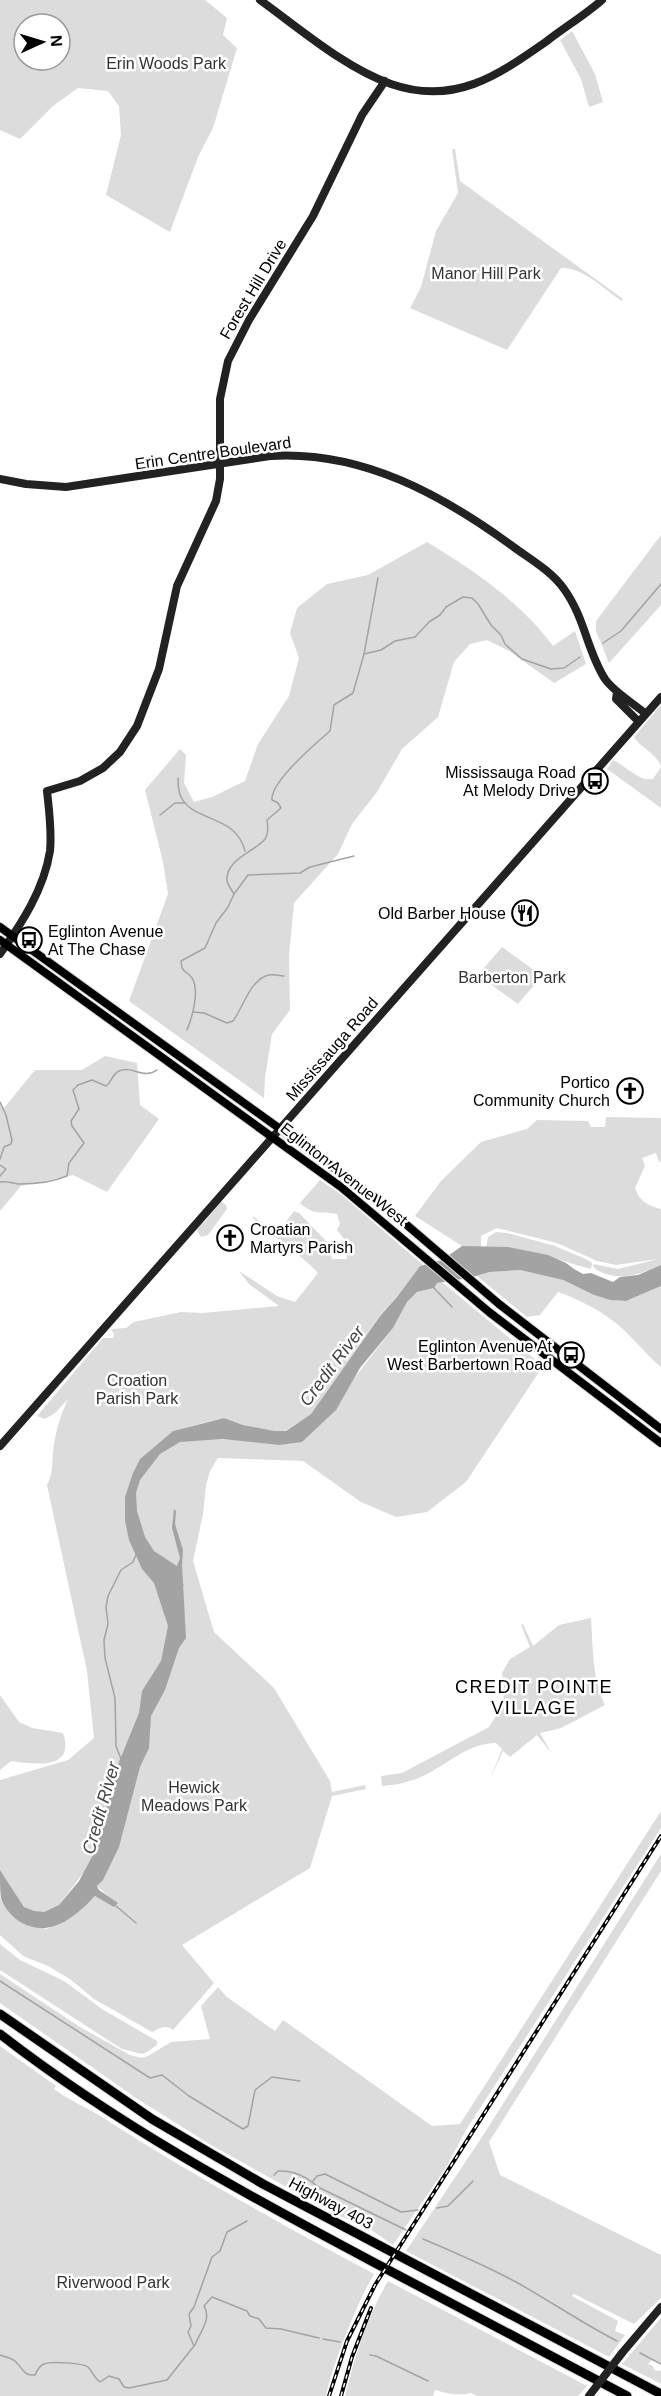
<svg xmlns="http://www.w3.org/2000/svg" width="661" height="2396" viewBox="0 0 661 2396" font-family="Helvetica,sans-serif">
<rect width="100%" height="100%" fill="#fff"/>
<path fill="#dcdcdc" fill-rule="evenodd" d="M0 0H205L227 18 223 35 237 48 213 128 198 157 170 232 106 195 121 135 119 106 108 91 78 88 53 106 20 139 0 130ZM24 24H60V60H24Z
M572 31 595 74 603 102 589 107 581 79 560 40Z
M452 149H455L460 181 623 299 622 301C605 290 582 266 561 268L507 350 410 308 421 287 436 231 458 193Z
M661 535V605L609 663 596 631V621Z
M427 542C473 570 521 602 553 646L575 631 586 664 554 683 509 651 487 640 470 644 454 662 438 717 402 749 377 792 352 824 338 854 294 903 289 956 290 1010 272 1034 265 1077 264 1098 129 1001 168 894 163 862 145 790 180 749 186 755 184 783 194 802 212 797 245 781 258 744 289 696 299 658 290 633 297 608 327 584 368 575Z
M661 705V808L607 769 613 760C626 766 639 782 653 779L661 767C657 753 641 749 634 737Z
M502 947 542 976 518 1004 478 975Z
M105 1056 137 1063 140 1105 159 1119 107 1192 73 1175 21 1186 0 1211V1104L4 1108 35 1070H82Z
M606 1117 661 1118V1161L659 1162 656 1153 642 1158 645 1166 635 1188C640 1202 647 1205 661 1209V1265C639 1275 616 1283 594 1268L593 1264 618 1269 658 1259 616 1265 597 1261 557 1243 497 1228 481 1236V1248L462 1246 415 1216 441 1181 481 1142 527 1129 537 1120 588 1121 591 1127H605Z
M320 1180 343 1196 423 1265 420 1266 397 1297 380 1315 311 1414 285 1431H275L243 1425 224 1418 206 1422 173 1431 140 1459V1480C148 1465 163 1447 180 1442 207 1435 251 1442 279 1445L352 1381 393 1328 407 1302 417 1292 434 1288 436 1283 442 1282 543 1366 466 1482 427 1512 396 1517 361 1502 303 1461 218 1458 210 1471 206 1485 203 1514 193 1561 214 1632 274 1688 330 1781 332 1792 365 1785 366 1789 332 1796 310 1868 182 1945 214 1983 173 2030C166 2024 160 2028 152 2032L94 1999 70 1979 48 1966 23 1956 0 1935V1897L5 1907 46 1929 72 1917 95 1896 114 1906 115 1901C103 1893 95 1883 83 1873L59 1905 44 1912H34L24 1907 0 1870V1780L68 1760 94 1738 87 1671 47 1485C53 1473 52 1464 53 1452 55 1433 60 1416 68 1399L55 1413 45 1419 37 1416 103 1338H113L114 1334 111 1329 126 1328 134 1322 181 1312 203 1313 279 1306 249 1284 239 1271 277 1296 295 1302 318 1273C299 1252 273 1238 253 1218V1216L277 1233 294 1211 299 1213 329 1244 332 1259H347L344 1239 337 1230 340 1224 337 1214C322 1211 314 1216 300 1203Z
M221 1201 226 1205 227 1209 208 1235 201 1237 196 1229 205 1221Z
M496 1232 507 1233 555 1246 588 1260 592 1263 591 1269C556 1260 524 1246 486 1248L488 1237Z
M520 1270 563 1280 594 1295 610 1300 626 1301 661 1286V1367C645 1354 633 1337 617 1324 600 1310 578 1299 558 1292L540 1315 527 1317 477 1276 490 1272Z
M591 1618C593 1648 592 1678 605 1705L561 1728 540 1733 552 1754 537 1735 510 1757 503 1751 490 1779 502 1749 496 1743C468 1743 447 1765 423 1776 410 1782 397 1785 382 1786L381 1776 402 1773 489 1727 503 1705 504 1687 502 1673 510 1659 530 1647 521 1625 523 1624 533 1646 559 1625Z
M0 1695 19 1722 32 1728 63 1733C76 1771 33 1764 11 1761L0 1770Z
M661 1811V1828L466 2130 447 2166 393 2245 367 2227 335 2214 211 2145 139 2100 0 2003V1974L80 2027 130 2055 141 2058 148 2056 171 2042 210 2039 201 2006 218 1987 227 1997 275 2031 283 2020 432 2126 460 2124Z
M661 1854V1871L489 2142 500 2175 661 2255V2298L634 2324 574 2294 572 2296 618 2321 615 2331 625 2335 609 2357 406 2251 482 2137Z
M0 1944 20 1960 64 1981 102 2009 157 2041V2045L147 2052 142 2054 122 2049 0 1970Z
M0 2046 56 2086 54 2089C70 2101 88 2108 105 2119 192 2175 283 2225 374 2274 357 2303 333 2363 326 2396H0Z
M388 2281 587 2386 578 2396H477L471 2393C458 2396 448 2394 435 2390L433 2396H345C355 2356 367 2317 388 2281Z
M661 2318V2363L652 2360 648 2364 653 2366 654 2370 661 2371V2384L622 2364Z"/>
<path fill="#a3a3a3" d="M462 1246 508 1247 548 1255 566 1263 574 1269 583 1274 591 1273 613 1282 620 1277 638 1275 661 1265V1286L626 1301 610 1300 594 1295 563 1280 520 1270 490 1272 469 1278 437 1283 434 1288 417 1292 407 1302 393 1328 360 1368 336 1410 302 1442 279 1445 222 1439 180 1442 160 1454 140 1480 136 1493 137 1511 145 1537 154 1551 177 1566 180 1558 172 1528 174 1509 176 1511 175 1524 183 1550 182 1565 186 1638 179 1648 165 1690 151 1716 149 1748 140 1767 119 1847 103 1880 97 1886 99 1890 118 1903 114 1907 95 1896C75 1917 51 1938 22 1923 13 1918 4 1908 1 1898 0 1890 0 1879 0 1870L24 1907 34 1911 44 1912 59 1905 79 1881 93 1855 119 1762 139 1713 142 1691 161 1661 168 1626 154 1583 142 1569 129 1540 125 1521V1497L133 1473 140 1459 173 1431 224 1418 243 1425 275 1431H286L311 1414 380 1316 397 1297 420 1266 442 1260Z"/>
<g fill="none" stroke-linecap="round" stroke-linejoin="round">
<path stroke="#a3a3a3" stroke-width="1.5" d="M603 643 621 631 661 584
M364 654 378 578
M178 778C178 784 178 791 181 797 194 823 236 814 245 851
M160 815 175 803H184
M234 894 248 875 300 873 310 867 354 856
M194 1012 204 1013 227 1023 233 1021C243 1008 250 979 269 975 273 974 279 976 284 976
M187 1030C192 1018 200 990 192 978 190 974 184 972 182 968L181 961 205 948 216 923 228 907 234 894C232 891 228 885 227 881 225 859 256 851 265 839 269 833 268 826 267 820L281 808 278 803 272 800C270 782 316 743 330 731L334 705 353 693 364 654 381 650 395 641 415 637 429 622 440 615 446 607 463 597 472 598 478 604 491 625 501 635 505 644 522 659 551 669 564 668 580 657
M0 1102 6 1115 12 1140 11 1144 4 1147 0 1159
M0 1165 6 1169 0 1176
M0 1182C7 1181 12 1183 19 1184 34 1184 53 1182 67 1176L69 1163 84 1143 72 1126 71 1121 79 1109 73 1090 78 1085 92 1080 106 1086C112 1082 112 1074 119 1071 132 1065 143 1080 157 1070
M434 1288 452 1307
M121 1759 116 1746 115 1698 105 1658 104 1640 108 1624 106 1607 108 1596 121 1570 133 1562 136 1555
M116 1906 136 1923
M0 1981 150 2078 162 2075 189 2096 243 2129 248 2126 255 2090 272 2077 300 2081
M274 2175 278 2171C294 2170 306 2176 318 2187L406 2230
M313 2181 317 2176 325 2174 401 2212 418 2210
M437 2208 448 2206 473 2181
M423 2239C454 2252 486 2266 516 2282 550 2301 582 2323 617 2341
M323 2339 340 2342
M195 2345C200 2332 212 2319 204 2306L212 2297 247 2311 250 2316 259 2319 266 2328 281 2329 319 2338
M640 2353 661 2364
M0 2355C5 2357 11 2358 15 2361 23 2368 23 2376 35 2375 37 2370 39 2366 44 2364 50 2361 83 2363 88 2367 93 2372 94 2378 100 2382L109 2376 119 2379 124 2387 129 2388 167 2380 194 2346 188 2332 191 2326 189 2314 194 2307 212 2257 220 2251 227 2232 247 2221
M370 2355 376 2356 428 2381"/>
<path stroke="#a3a3a3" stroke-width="9" d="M161 1561 175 1574 179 1585"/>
<g stroke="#dbdbdb" stroke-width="10">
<path id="primary" d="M0 927 373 1196 499 1304 661 1429
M0 940 341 1187 489 1312 661 1443"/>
</g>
<g stroke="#dbdbdb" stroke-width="11">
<path id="highway" d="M0 2014 152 2119 263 2184 661 2394
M0 2034C116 2124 245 2194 375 2263 459 2307 543 2351 627 2396"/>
</g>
<path stroke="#222" stroke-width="8" d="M260 0C299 28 345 68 391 84 454 106 497 76 547 41 565 27 585 15 602 0
M0 479 26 484 66 487 270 456C362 450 443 495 515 548 532 560 552 572 564 589 585 618 587 651 605 679 614 692 633 703 646 714
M617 693 616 699 639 722
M0 954C22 923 44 889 50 851 52 831 49 810 47 791L80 781 103 768 120 752 137 726 159 669 177 586 216 501 220 479V399L228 361 249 320 313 216 362 115 385 81
M0 1446 661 697
M622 2353 661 2307"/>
<use href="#primary" stroke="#000" stroke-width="8"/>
<use href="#highway" stroke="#000" stroke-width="9"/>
<g stroke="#000" stroke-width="4">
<path id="rail" d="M329 2396 347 2341 375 2285 661 1836
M341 2396 352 2357 371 2308"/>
</g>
<use href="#rail" stroke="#fff" stroke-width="1.5" stroke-dasharray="4.5" stroke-linecap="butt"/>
<path stroke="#222" stroke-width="8" d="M589 2396 622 2353"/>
</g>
<defs>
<g id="bus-ring" transform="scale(1.35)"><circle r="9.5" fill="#fff" stroke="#000" stroke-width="1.5"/><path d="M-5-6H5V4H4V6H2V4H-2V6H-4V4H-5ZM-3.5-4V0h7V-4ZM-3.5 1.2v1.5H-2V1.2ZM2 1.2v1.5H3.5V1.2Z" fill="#000"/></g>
<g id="restaurant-ring" transform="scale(1.35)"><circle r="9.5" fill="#fff" stroke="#000" stroke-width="1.5"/><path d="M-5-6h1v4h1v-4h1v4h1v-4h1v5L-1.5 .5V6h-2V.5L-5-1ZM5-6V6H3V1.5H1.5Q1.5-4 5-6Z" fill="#000"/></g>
<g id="church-ring" transform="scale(1.35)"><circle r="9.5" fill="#fff" stroke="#000" stroke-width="1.5"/><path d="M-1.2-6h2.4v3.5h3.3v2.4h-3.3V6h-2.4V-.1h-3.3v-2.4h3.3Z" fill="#000"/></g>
</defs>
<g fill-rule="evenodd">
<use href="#bus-ring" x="595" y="781"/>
<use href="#restaurant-ring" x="525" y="913"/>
<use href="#bus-ring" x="29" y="940"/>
<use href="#church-ring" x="630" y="1091"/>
<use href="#church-ring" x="230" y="1238"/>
<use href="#bus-ring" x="571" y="1355"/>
</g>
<g text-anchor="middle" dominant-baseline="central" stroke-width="5" stroke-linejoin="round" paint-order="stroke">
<g font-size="16" fill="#333" stroke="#fff">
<text x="166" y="63">Erin Woods Park</text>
<text x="486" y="273">Manor Hill Park</text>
<text x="512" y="977">Barberton Park</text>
<text x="137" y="1380">Croation<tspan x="137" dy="18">Parish Park</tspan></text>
<text x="194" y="1787">Hewick<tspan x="194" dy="18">Meadows Park</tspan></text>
<text x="113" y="2282">Riverwood Park</text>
</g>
<g font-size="16" fill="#000" stroke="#fff">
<text transform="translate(253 289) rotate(-59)">Forest Hill Drive</text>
<text transform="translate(213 453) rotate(-8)">Erin Centre Boulevard</text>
<text transform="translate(332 1049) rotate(-49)">Mississauga Road</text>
<text transform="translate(344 1174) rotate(38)">Eglinton Avenue West</text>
<text transform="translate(331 2203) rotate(28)">Highway 403</text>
</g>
<g font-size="16" fill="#000" stroke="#fff" text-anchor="end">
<text x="576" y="772">Mississauga Road<tspan x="576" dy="18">At Melody Drive</tspan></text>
<text x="506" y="913">Old Barber House</text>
<text x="48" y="931" text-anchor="start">Eglinton Avenue<tspan x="48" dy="18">At The Chase</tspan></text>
<text x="610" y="1082">Portico<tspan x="610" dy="18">Community Church</tspan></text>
<text x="250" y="1229" text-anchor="start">Croatian<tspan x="250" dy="18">Martyrs Parish</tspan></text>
<text x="552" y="1346">Eglinton Avenue At<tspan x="552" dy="18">West Barbertown Road</tspan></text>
</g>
<g font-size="18" font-style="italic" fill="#444" stroke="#fff">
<text transform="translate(332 1366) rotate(-53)">Credit River</text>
<text transform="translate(101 1808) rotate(-74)">Credit River</text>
</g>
<g font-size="18" letter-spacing="1.5" fill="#000" stroke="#fff">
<text x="534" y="1687">CREDIT POINTE<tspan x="534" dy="21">VILLAGE</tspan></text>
</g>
</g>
<g transform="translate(42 42) rotate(86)"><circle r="28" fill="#ffffff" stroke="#999999" stroke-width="1.5"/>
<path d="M0-4.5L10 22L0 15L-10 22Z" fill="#000000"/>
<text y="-9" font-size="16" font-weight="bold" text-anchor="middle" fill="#000000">N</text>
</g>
</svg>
